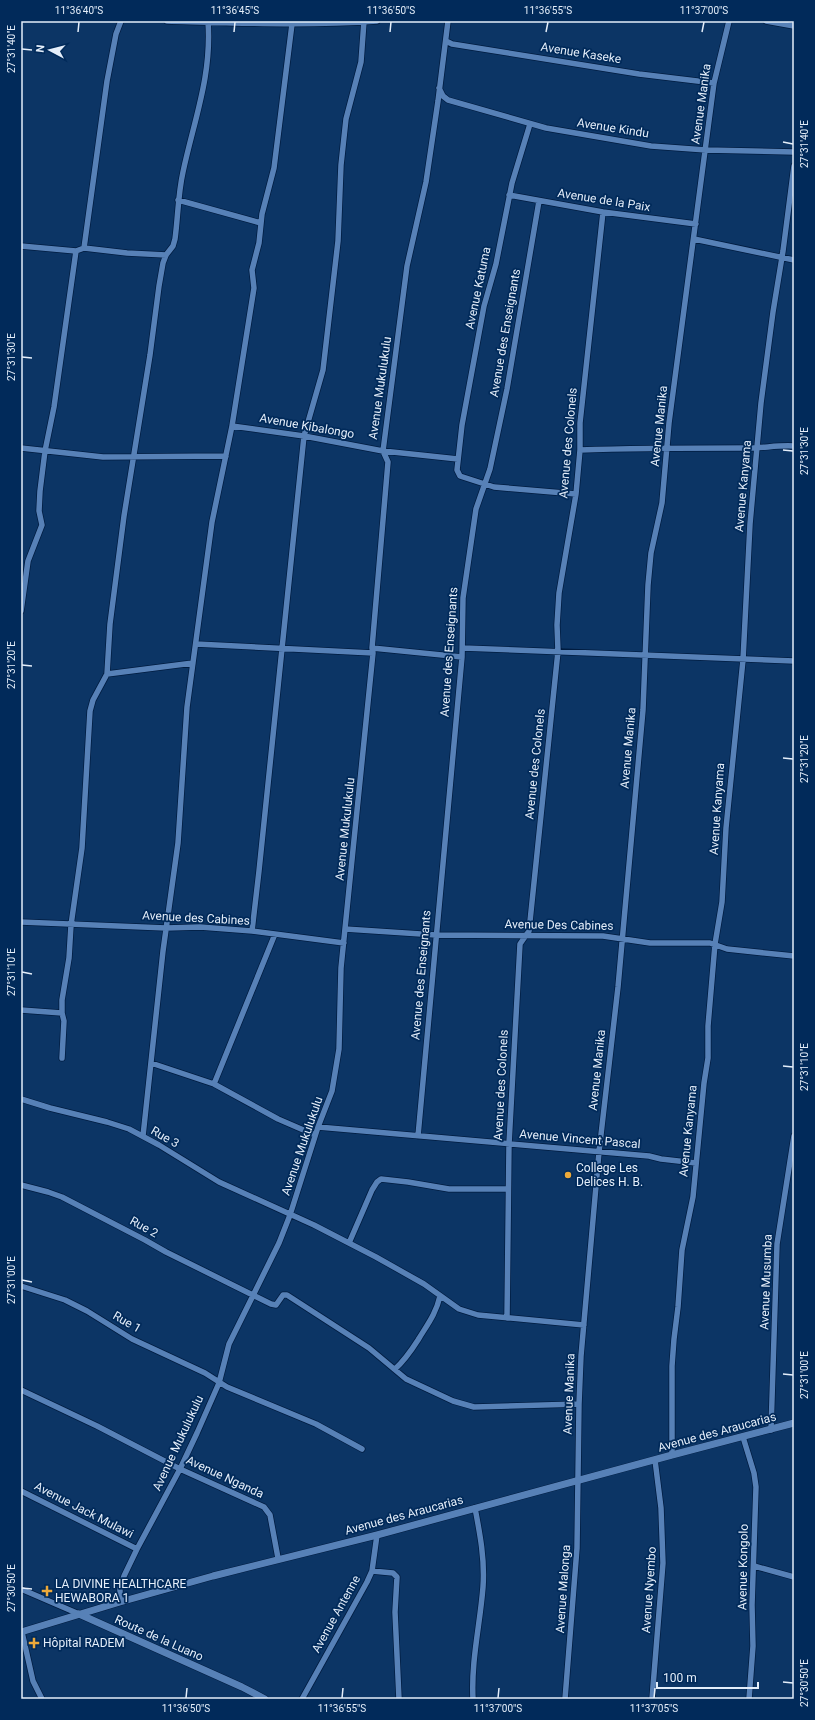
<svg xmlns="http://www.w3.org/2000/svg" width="815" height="1720" viewBox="0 0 815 1720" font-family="Roboto,sans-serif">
<rect width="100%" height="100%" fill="#0c3565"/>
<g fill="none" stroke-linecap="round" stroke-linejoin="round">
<g stroke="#001c40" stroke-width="7">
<path id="minor" d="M167 21C237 23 307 26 377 21
M766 21 794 26
M446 41 452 44 639 74 714 83
M439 88 443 96 448 100 546 128 651 146 706 150 794 152
M530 124 512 183 496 264 484 306 462 425 457 470 460 476 463 477 494 487 576 494
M509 195 603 212 696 224
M178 200 261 223
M694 239 794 260
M21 246 76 251 84 248 127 253 166 255
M84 248 107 81 116 34 121 21
M232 426 304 436 383 451 458 459
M21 448 103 457 226 456
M580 450C636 448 692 448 748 448 764 448 778 445 794 446
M21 611 28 561 42 525 39 511 40 491 45 451 54 407 76 251
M196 644 373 653
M372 648 462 657
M463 648 794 661
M107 674 193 663
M21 922 166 928 200 927 252 931 344 943
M345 929 436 935 603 936 650 943H710L727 949 794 956
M252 931 259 871 304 436 323 370 338 241 341 165 346 119 361 62 364 21
M21 1010 62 1013
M62 1058 64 1021 62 1013V1000L69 958 71 925 82 848 90 711 93 700 107 674 110 624 124 516 150 355 159 286 163 263 166 255 173 246 175 239C178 217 178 194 183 172 194 120 212 76 208 21
M151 1063 214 1084 278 1119 315 1135
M214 1084 275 934
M21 1099 50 1108 107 1122 129 1129 159 1145 219 1182 314 1225 376 1257 424 1284 459 1309 478 1315 584 1325
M318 1127 649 1156 661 1159 696 1163
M143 1136 163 951 178 843 187 707 212 522 232 426 254 288 252 270 259 243 262 214 274 168 292 24
M418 1136 462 657 463 598 476 509 490 469 507 389 539 201
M21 1185 48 1192 62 1197 145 1240 166 1252 271 1304 276 1305 283 1295H287L369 1348 406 1379 453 1401 474 1407 579 1404
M349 1243 372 1190 377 1182 381 1179 408 1182 449 1189H508
M21 1286 65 1300 87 1311 132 1339 205 1373 227 1387 316 1424 362 1449
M507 1318 509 1144 520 944 529 931 558 651 557 625 559 593 576 494 580 450V423L603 212
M395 1369C405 1360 411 1351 418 1340 427 1325 436 1314 440 1296
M21 1390 97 1426 180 1469 264 1507 270 1515 278 1558
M771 1430 777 1244 794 1136
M743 1437 754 1473 756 1487 752 1605 753 1646 749 1699
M672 1455V1366L674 1339 678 1307 682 1250 693 1197 704 1083 708 1058V1026L715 944 722 902 726 828 743 660 750 524 761 403 773 312 783 251 794 166
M21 1491 137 1549
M754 1566 794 1577
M372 1571 393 1573 397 1577 395 1612 399 1699
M21 1589 79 1614
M120 1602V1588L124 1576 137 1549 180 1469 197 1433 219 1383 229 1344 279 1243 290 1215 318 1127 332 1091 339 1049 341 968 373 653 372 648 388 462 383 451 407 266 426 182 438 101 448 21
M22 1632 33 1681 42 1699
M302 1699 367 1582 372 1571 377 1535
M473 1699C471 1661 480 1625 483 1587 485 1560 480 1534 475 1508
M565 1699 577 1548 579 1404 581 1356 599 1152 618 987 643 710 648 585 651 553 662 503 669 423 714 83 729 21
M652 1699 663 1563 661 1508 655 1460"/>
</g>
<g stroke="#001c40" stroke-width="8">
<path id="tertiary" d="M79 1614 242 1687 265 1699
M21 1632 120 1602 213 1576 377 1535 672 1455 794 1423"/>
</g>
<use href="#minor" stroke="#5781b7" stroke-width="5.5"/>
<use href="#tertiary" stroke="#5781b7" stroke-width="7"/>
</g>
<path fill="none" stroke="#e4eefa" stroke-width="1.5" d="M78 32 79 22M234 32 235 22M390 32 391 22M546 32 548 22M702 32 704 22M22 49 32 50M783 142 793 144M22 357 32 358M783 450 793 451M22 665 32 666M783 758 793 759M22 972 32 974M783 1066 793 1067M22 1280 32 1282M783 1374 793 1375M22 1588 32 1589M783 1682 793 1683M186 1698 187 1688M342 1698 343 1688M498 1698 499 1688M654 1698 655 1688"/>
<g fill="#eca93a" stroke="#012a5a" stroke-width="1.5">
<circle cx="568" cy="1175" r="4"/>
<path d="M45 1585h4v4h4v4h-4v4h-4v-4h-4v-4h4z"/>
<path d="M32 1637h4v4h4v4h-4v4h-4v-4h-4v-4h4z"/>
</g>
<g text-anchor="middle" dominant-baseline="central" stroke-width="3.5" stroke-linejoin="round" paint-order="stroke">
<g font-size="12" fill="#e4eefa" stroke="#012a5a">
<text transform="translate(581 53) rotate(9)">Avenue Kaseke</text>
<text transform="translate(701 104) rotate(-82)">Avenue Manika</text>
<text transform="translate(613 128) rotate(9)">Avenue Kindu</text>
<text transform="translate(604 200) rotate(9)">Avenue de la Paix</text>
<text transform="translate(478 288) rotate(-78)">Avenue Katuma</text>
<text transform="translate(505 333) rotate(-80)">Avenue des Enseignants</text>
<text transform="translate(380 388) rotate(-82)">Avenue Mukulukulu</text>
<text transform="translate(307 426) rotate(10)">Avenue Kibalongo</text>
<text transform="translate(659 426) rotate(-84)">Avenue Manika</text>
<text transform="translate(568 443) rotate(-85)">Avenue des Colonels</text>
<text transform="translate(743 486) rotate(-85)">Avenue Kanyama</text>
<text transform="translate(449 652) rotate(-86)">Avenue des Enseignants</text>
<text transform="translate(628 748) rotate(-85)">Avenue Manika</text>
<text transform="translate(535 764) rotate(-84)">Avenue des Colonels</text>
<text transform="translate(717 809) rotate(-86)">Avenue Kanyama</text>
<text transform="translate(345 829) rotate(-84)">Avenue Mukulukulu</text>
<text transform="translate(196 918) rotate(3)">Avenue des Cabines</text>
<text transform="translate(559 925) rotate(1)">Avenue Des Cabines</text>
<text transform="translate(421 975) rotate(-85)">Avenue des Enseignants</text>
<text transform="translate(597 1070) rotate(-84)">Avenue Manika</text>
<text transform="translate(501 1085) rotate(-87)">Avenue des Colonels</text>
<text transform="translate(688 1131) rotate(-84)">Avenue Kanyama</text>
<text transform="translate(165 1137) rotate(30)">Rue 3</text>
<text transform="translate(580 1139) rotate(5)">Avenue Vincent Pascal</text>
<text transform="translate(302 1146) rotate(-71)">Avenue Mukulukulu</text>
<text transform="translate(144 1227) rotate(29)">Rue 2</text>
<text transform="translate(766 1282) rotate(-88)">Avenue Musumba</text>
<text transform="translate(127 1322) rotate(30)">Rue 1</text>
<text transform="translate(569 1394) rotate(-88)">Avenue Manika</text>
<text transform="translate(717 1432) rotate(-15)">Avenue des Araucarias</text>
<text transform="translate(178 1443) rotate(-65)">Avenue Mukulukulu</text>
<text transform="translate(225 1477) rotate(25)">Avenue Nganda</text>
<text transform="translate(84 1510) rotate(27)">Avenue Jack Mulawi</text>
<text transform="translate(404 1515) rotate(-15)">Avenue des Araucarias</text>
<text transform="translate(743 1567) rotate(-89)">Avenue Kongolo</text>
<text transform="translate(563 1589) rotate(-86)">Avenue Malonga</text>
<text transform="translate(649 1590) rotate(-86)">Avenue Nyembo</text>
<text transform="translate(336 1614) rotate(-61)">Avenue Antenne</text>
<text transform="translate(159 1638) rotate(24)">Route de la Luano</text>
</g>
<g font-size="12" fill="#e4eefa" stroke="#012a5a" text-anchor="start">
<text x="576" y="1168">College Les<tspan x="576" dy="14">Delices H. B.</tspan></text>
<text x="55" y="1584">LA DIVINE HEALTHCARE<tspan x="55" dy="14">HEWABORA 1</tspan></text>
<text x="43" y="1643">Hôpital RADEM</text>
</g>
</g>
<rect width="815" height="1720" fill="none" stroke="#012a5a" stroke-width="44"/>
<g transform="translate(50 50) rotate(277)" stroke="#012a5a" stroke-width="3" paint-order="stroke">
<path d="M0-3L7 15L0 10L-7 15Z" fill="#e4eefa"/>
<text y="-6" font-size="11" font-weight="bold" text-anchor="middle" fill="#e4eefa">N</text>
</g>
<path d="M657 1682v6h101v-6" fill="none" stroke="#e4eefa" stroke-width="2"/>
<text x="663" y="1682" font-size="12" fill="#e4eefa" stroke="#012a5a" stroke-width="3" paint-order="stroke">100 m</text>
<rect x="22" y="22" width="771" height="1676" fill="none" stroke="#e4eefa" stroke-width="1.5"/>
<g font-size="10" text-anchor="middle" fill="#e4eefa">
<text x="79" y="14">11°36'40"S</text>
<text x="235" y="14">11°36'45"S</text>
<text x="391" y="14">11°36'50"S</text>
<text x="548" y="14">11°36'55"S</text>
<text x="704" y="14">11°37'00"S</text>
<text transform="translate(11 49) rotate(-90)" y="4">27°31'40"E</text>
<text transform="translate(804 144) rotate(-90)" y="4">27°31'40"E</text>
<text transform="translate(11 357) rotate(-90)" y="4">27°31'30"E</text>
<text transform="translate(804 451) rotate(-90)" y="4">27°31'30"E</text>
<text transform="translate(11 665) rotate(-90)" y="4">27°31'20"E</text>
<text transform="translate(804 759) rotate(-90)" y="4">27°31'20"E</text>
<text transform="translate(11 972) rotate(-90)" y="4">27°31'10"E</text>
<text transform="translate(804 1067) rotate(-90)" y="4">27°31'10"E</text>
<text transform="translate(11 1280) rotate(-90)" y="4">27°31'00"E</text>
<text transform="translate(804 1375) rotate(-90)" y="4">27°31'00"E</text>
<text transform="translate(11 1588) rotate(-90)" y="4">27°30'50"E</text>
<text transform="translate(804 1683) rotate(-90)" y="4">27°30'50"E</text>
<text x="186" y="1712">11°36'50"S</text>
<text x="342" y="1712">11°36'55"S</text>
<text x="498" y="1712">11°37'00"S</text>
<text x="654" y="1712">11°37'05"S</text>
</g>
</svg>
